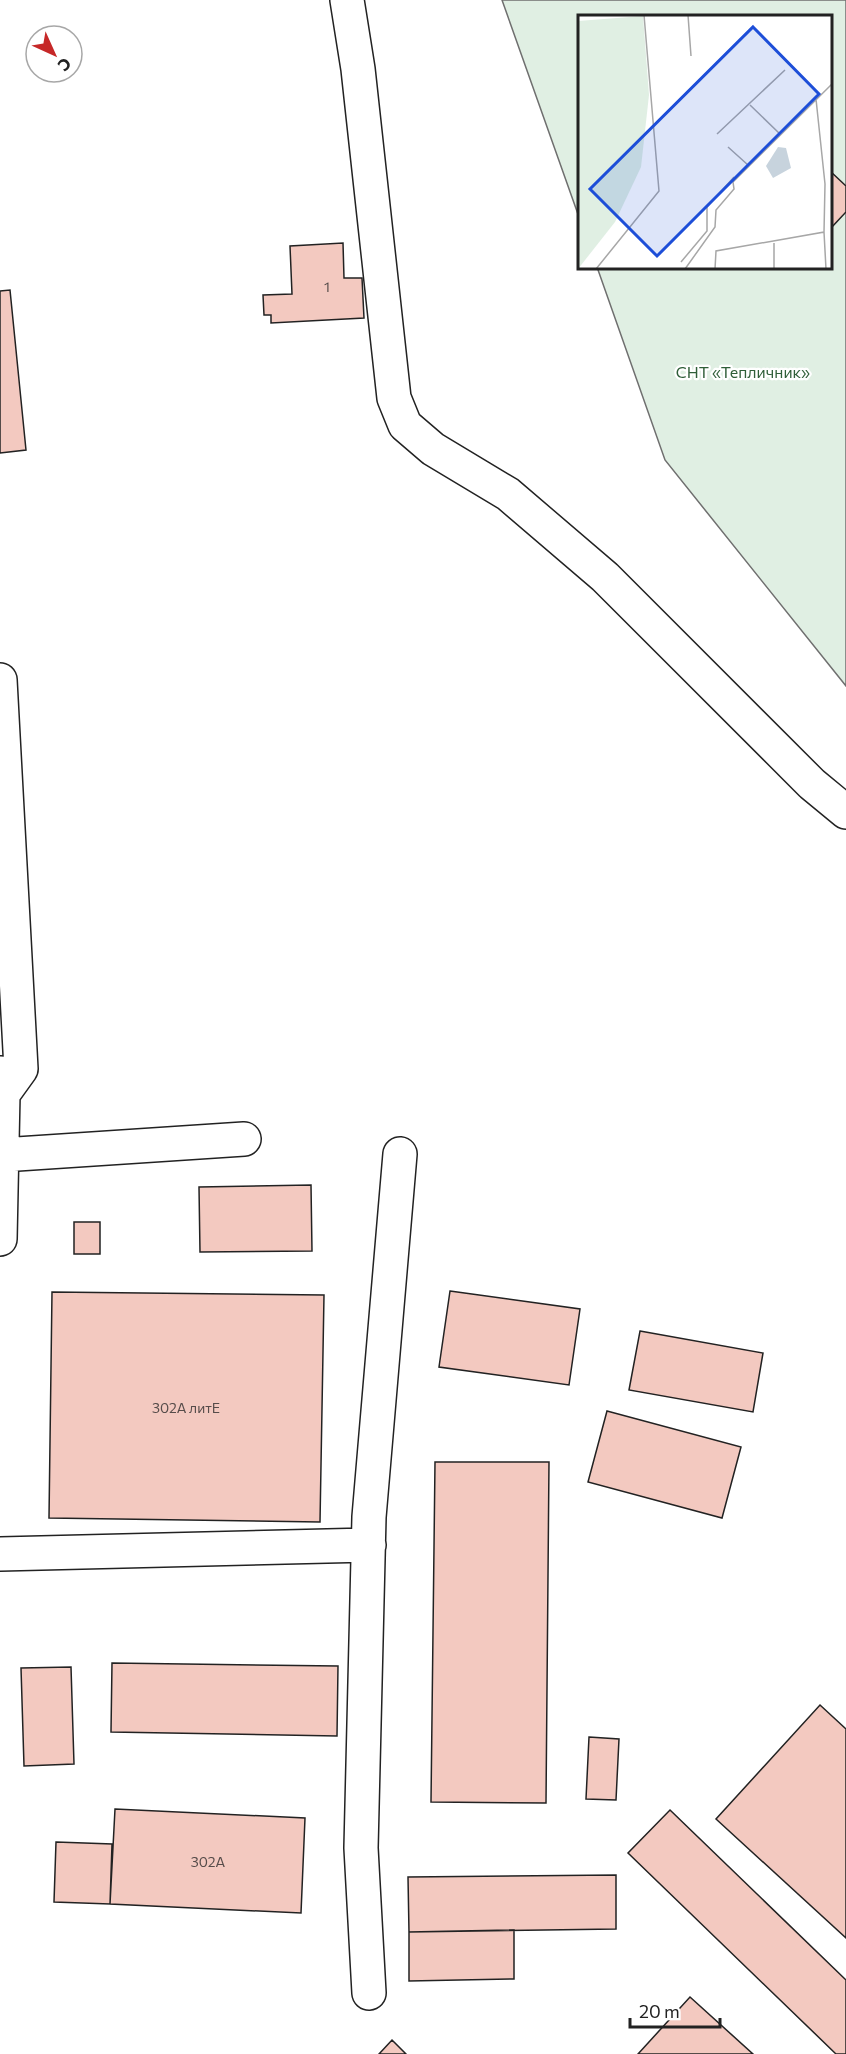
<svg xmlns="http://www.w3.org/2000/svg" width="846" height="2054" viewBox="0 0 846 2054" font-family="Commissioner,sans-serif">
<rect width="100%" height="100%" fill="#fff"/>
<path fill="#e0efe3" stroke="#6f6f6f" stroke-width="1.5" d="M502 0H846V686L665 460 597 267H830V16H579V217Z"/>
<path fill="#f3c9c0" stroke="#222" stroke-width="1.5" d="M830 171 846 186V212L830 229Z
M343 243 344 278H362L364 318 271 323V315H264L263 295 292 294 290 246Z
M10 290 26 450 0 453V291Z
M311 1185 312 1251 200 1252 199 1187Z
M74 1222H100V1254H74Z
M450 1291 580 1309 569 1385 439 1367Z
M52 1292 324 1295 320 1522 49 1518Z
M640 1331 763 1353 753 1412 629 1390Z
M607 1411 741 1447 722 1518 588 1482Z
M435 1462H549L546 1803 431 1802Z
M112 1663 338 1666 337 1736 111 1732Z
M71 1667 74 1764 24 1766 21 1668Z
M820 1705 846 1729V1938L716 1819Z
M589 1737 619 1739 616 1800 586 1799Z
M115 1809 305 1818 301 1913 110 1904Z
M670 1810 846 1980V2054H836L628 1853Z
M56 1842 112 1844 110 1904 54 1902Z
M616 1875V1929L409 1932 408 1877Z
M514 1930V1979L409 1981V1932Z
M690 1997 753 2054H638Z
M392 2040 406 2054H379Z"/>
<g fill="none" stroke-linecap="round" stroke-linejoin="round">
<g stroke="#222" stroke-width="36">
<path id="minor" d="M347 0 358 69 394 398 405 425 433 449 508 494 605 577 812 784 846 812
M0 680 21 1069 3 1094
M2 1155 244 1139
M0 1239 3 1094 1 1073
M0 1554 369 1545
M369 1993 361 1848 369 1517 400 1154"/>
</g>
<use href="#minor" stroke="#fff" stroke-width="33"/>
</g>
<g text-anchor="middle" dominant-baseline="central" stroke-width="4.5" stroke-linejoin="round" paint-order="stroke">
<g font-size="14" fill="#564c4a">
<text x="327" y="286">1</text>
<text x="186" y="1407">302А литЕ</text>
<text x="208" y="1861">302А</text>
</g>
<g font-size="16" fill="#2f5e38" stroke="#fff">
<text x="743" y="371">СНТ «Тепличник»</text>
</g>
</g>
<g transform="translate(578 15)">
<rect width="254" height="254" fill="#fff"/>
<path d="M65 1 71 80 63 152 37 207 0 254V6Z" fill="#e0efe3"/>
<path d="M200 132 208 133 213 153 195 163 188 151Z" fill="#c7d3dd"/>
<path fill="none" stroke="#a7a7a7" stroke-width="1.5" d="M110 0 113 41M172 90 202 119M139 119 207 55M150 132 170 150M246 217 248 254M196 228V254M103 247 129 216V192L156 162M18 254 81 176 66 0M107 254 137 212 138 195 156 174 155 167 254 69M137 254 138 236 246 217 247 169 238 84"/>
<path fill="#1d4ed8" fill-opacity="0.15" stroke="#1d4ed8" stroke-width="3" d="M175 12 241 79 79 241 12 174Z"/>
<rect width="254" height="254" fill="none" stroke="#222" stroke-width="3"/>
</g>
<g transform="translate(54 54) rotate(135)"><circle r="28" fill="#ffffff" stroke="#a7a7a7" stroke-width="1.5"/>
<path d="M0-4.5L10 22L0 15L-10 22Z" fill="#c62828"/>
<text y="-9" font-size="16" font-weight="bold" text-anchor="middle" fill="#222222">С</text>
</g>
<path d="M630 2018v9h90v-9" fill="none" stroke="#222222" stroke-width="3"/>
<text x="639" y="2018" font-size="18" fill="#222222" stroke="#ffffff" stroke-width="4.5" paint-order="stroke">20 m</text>
</svg>
